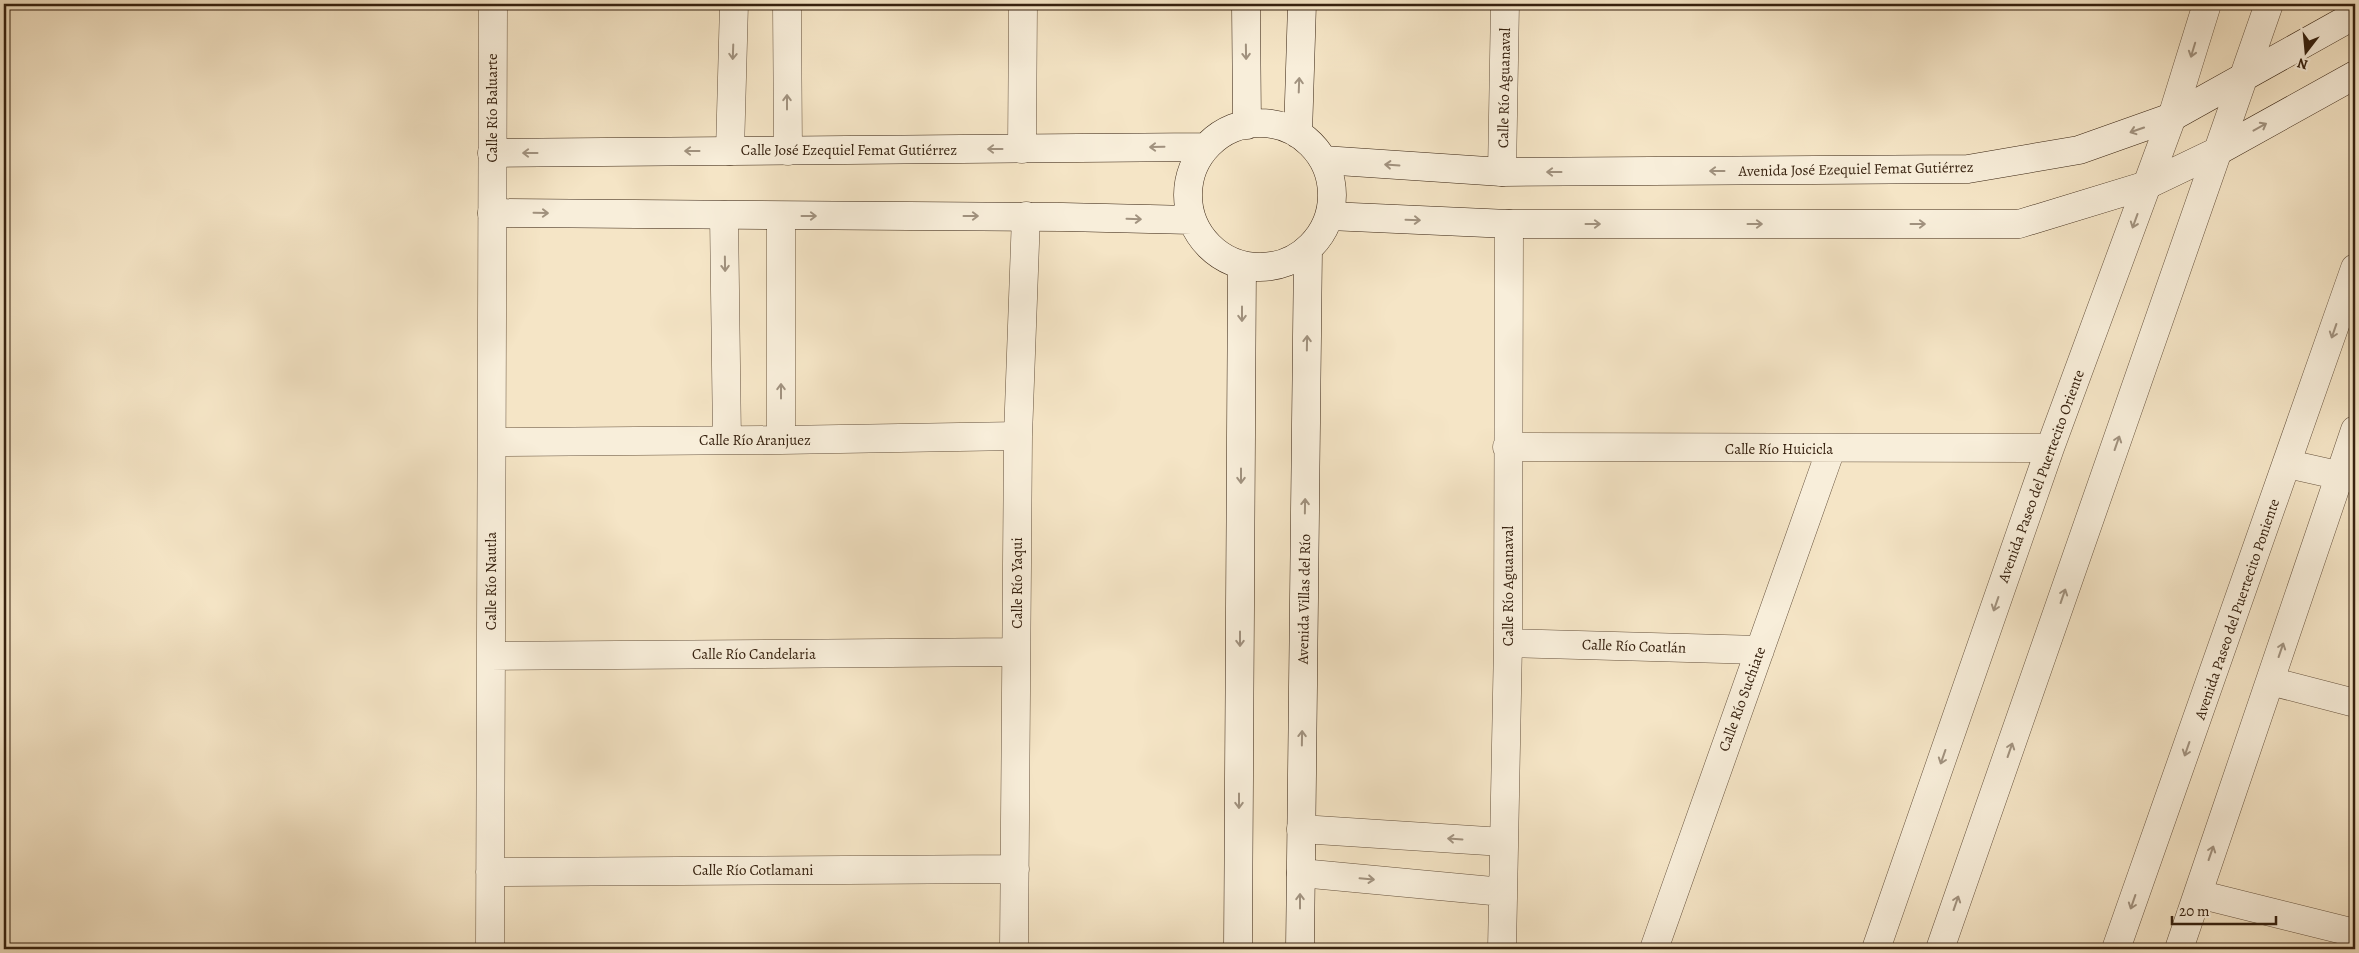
<svg xmlns="http://www.w3.org/2000/svg" width="2359" height="953" viewBox="0 0 2359 953" font-family="Alegreya,serif">
<rect width="100%" height="100%" fill="#f5e5c6"/>
<filter id="stains"><feTurbulence type="fractalNoise" baseFrequency=".004" numOctaves="4"/><feColorMatrix values="0 0 0 0 .2 0 0 0 0 .09 0 0 0 0 .02 0 0 0 .5 -.17"/></filter>
<radialGradient id="worn" r=".72"><stop offset=".6" stop-color="#630" stop-opacity="0"/><stop offset="1" stop-color="#630" stop-opacity=".3"/></radialGradient>
<g fill="none" stroke-linecap="round" stroke-linejoin="round">
<g stroke="#66523d" stroke-width="29">
<path id="street" d="M787 4 788 151
M1022 149 1023 4
M730 151 734 4
M1502 172 1505 4
M724 215 727 440
M781 216V440
M492 442 781 440 1018 436
M1507 447 2050 448
M2288 464 2355 479
M1508 643 1760 650
M491 656 1016 652
M2270 681 2355 703
M1301 829 1503 842
M490 872 1015 869
M1301 873 1503 892
M2198 894 2355 933
M490 949 493 4
M1014 949 1018 436 1026 216
M1502 949 1508 643 1509 224
M1654 949 1831 449
M1876 949 2050 448 2172 117 2207 4
M1940 949 2269 4
M2116 949 2355 268
M2179 949 2355 430"/>
</g>
<g stroke="#36210f" stroke-width="29">
<path id="secondary" d="M1246 4 1247 125
M1188 195a72 72 0 1 1 144 0a72 72 0 1 1-144 0Z
M1298 134 1302 4
M492 153 1206 147
M1323 160 1502 172 1968 169 2079 150 2172 117 2355 15
M492 213 1063 217 1192 220
M1329 216 1509 224H2019L2147 185 2218 151 2355 75
M1238 949 1242 265
M1300 949 1308 249"/>
</g>
<use href="#street" stroke="#f8eeda" stroke-width="28"/>
<use href="#secondary" stroke="#f8eeda" stroke-width="28"/>
</g>
<defs><path id="oneway-shaft" d="M-6 0H5M1.5-3L5.5 0L1.5 3" fill="none" stroke-width="1.6" stroke-linecap="round" stroke-linejoin="round" transform="scale(1.25)"/></defs>
<g stroke="#a1927f">
<use href="#oneway-shaft" transform="translate(2193 50) rotate(107)"/>
<use href="#oneway-shaft" transform="translate(733 52) rotate(92)"/>
<use href="#oneway-shaft" transform="translate(1246 52) rotate(89)"/>
<use href="#oneway-shaft" transform="translate(1299 85) rotate(-88)"/>
<use href="#oneway-shaft" transform="translate(787 102) rotate(-90)"/>
<use href="#oneway-shaft" transform="translate(2260 127) rotate(-29)"/>
<use href="#oneway-shaft" transform="translate(2137 130) rotate(161)"/>
<use href="#oneway-shaft" transform="translate(1157 147) rotate(179)"/>
<use href="#oneway-shaft" transform="translate(995 149) rotate(180)"/>
<use href="#oneway-shaft" transform="translate(692 151) rotate(180)"/>
<use href="#oneway-shaft" transform="translate(530 153) rotate(180)"/>
<use href="#oneway-shaft" transform="translate(1392 165) rotate(-176)"/>
<use href="#oneway-shaft" transform="translate(1717 171) rotate(180)"/>
<use href="#oneway-shaft" transform="translate(1554 172) rotate(180)"/>
<use href="#oneway-shaft" transform="translate(541 213) rotate(1)"/>
<use href="#oneway-shaft" transform="translate(809 216)"/>
<use href="#oneway-shaft" transform="translate(971 216)"/>
<use href="#oneway-shaft" transform="translate(1134 219) rotate(2)"/>
<use href="#oneway-shaft" transform="translate(1413 220) rotate(2)"/>
<use href="#oneway-shaft" transform="translate(2135 221) rotate(110)"/>
<use href="#oneway-shaft" transform="translate(1593 224)"/>
<use href="#oneway-shaft" transform="translate(1755 224)"/>
<use href="#oneway-shaft" transform="translate(1918 224)"/>
<use href="#oneway-shaft" transform="translate(725 264) rotate(89)"/>
<use href="#oneway-shaft" transform="translate(1242 314) rotate(90)"/>
<use href="#oneway-shaft" transform="translate(2334 331) rotate(109)"/>
<use href="#oneway-shaft" transform="translate(1307 343) rotate(-89)"/>
<use href="#oneway-shaft" transform="translate(781 391) rotate(-90)"/>
<use href="#oneway-shaft" transform="translate(2117 443) rotate(-71)"/>
<use href="#oneway-shaft" transform="translate(1241 476) rotate(90)"/>
<use href="#oneway-shaft" transform="translate(1305 506) rotate(-89)"/>
<use href="#oneway-shaft" transform="translate(2063 596) rotate(-71)"/>
<use href="#oneway-shaft" transform="translate(1996 604) rotate(109)"/>
<use href="#oneway-shaft" transform="translate(1240 639) rotate(90)"/>
<use href="#oneway-shaft" transform="translate(2281 650) rotate(-71)"/>
<use href="#oneway-shaft" transform="translate(1302 738) rotate(-89)"/>
<use href="#oneway-shaft" transform="translate(2187 749) rotate(109)"/>
<use href="#oneway-shaft" transform="translate(2010 750) rotate(-71)"/>
<use href="#oneway-shaft" transform="translate(1943 757) rotate(109)"/>
<use href="#oneway-shaft" transform="translate(1239 801) rotate(90)"/>
<use href="#oneway-shaft" transform="translate(1455 839) rotate(-176)"/>
<use href="#oneway-shaft" transform="translate(2211 853) rotate(-71)"/>
<use href="#oneway-shaft" transform="translate(1367 879) rotate(5)"/>
<use href="#oneway-shaft" transform="translate(1300 901) rotate(-90)"/>
<use href="#oneway-shaft" transform="translate(2133 902) rotate(109)"/>
<use href="#oneway-shaft" transform="translate(1956 903) rotate(-71)"/>
</g>
<g text-anchor="middle" dominant-baseline="central" stroke-width="4.5" stroke-linejoin="round" paint-order="stroke">
<g font-size="15" fill="#36210f" stroke="#f8eeda">
<text transform="translate(1504 88) rotate(-89)">Calle Río Aguanaval</text>
<text transform="translate(492 108) rotate(-90)">Calle Río Baluarte</text>
<text x="849" y="150">Calle José Ezequiel Femat Gutiérrez</text>
<text transform="translate(1856 169) rotate(-1)">Avenida José Ezequiel Femat Gutiérrez</text>
<text x="755" y="440">Calle Río Aranjuez</text>
<text x="1779" y="449">Calle Río Huicicla</text>
<text transform="translate(2041 476) rotate(-70)">Avenida Paseo del Puertecito Oriente</text>
<text transform="translate(491 581) rotate(-90)">Calle Río Nautla</text>
<text transform="translate(1017 583) rotate(-90)">Calle Río Yaqui</text>
<text transform="translate(1508 586) rotate(-90)">Calle Río Aguanaval</text>
<text transform="translate(1304 599) rotate(-89)">Avenida Villas del Río</text>
<text transform="translate(2237 609) rotate(-71)">Avenida Paseo del Puertecito Poniente</text>
<text transform="translate(1634 646) rotate(2)">Calle Río Coatlán</text>
<text x="754" y="654">Calle Río Candelaria</text>
<text transform="translate(1742 699) rotate(-70)">Calle Río Suchiate</text>
<text x="753" y="870">Calle Río Cotlamani</text>
</g>
</g>
<rect width="2359" height="953" fill="none" stroke="#f5e5c6" stroke-width="20"/>
<rect x="5" y="5" width="2349" height="943" fill="none" stroke="#36210f" stroke-width="2.5"/>
<rect x="10" y="10" width="2339" height="933" fill="none" stroke="#36210f"/>
<g transform="translate(2306 52) rotate(196)" stroke="#f8eeda" stroke-width="4" paint-order="stroke">
<path d="M0-4L9 19L0 12L-9 19Z" fill="#36210f"/>
<text y="-8" font-size="14" font-weight="bold" text-anchor="middle" fill="#36210f">N</text>
</g>
<path d="M2172 916v8h104v-8" fill="none" stroke="#36210f" stroke-width="2.5"/>
<text x="2179" y="916" font-size="15" fill="#36210f" stroke="#f8eeda" stroke-width="4" paint-order="stroke">20 m</text>
<rect width="100%" height="100%" filter="url(#stains)"/>
<rect width="100%" height="100%" fill="url(#worn)"/>
</svg>
